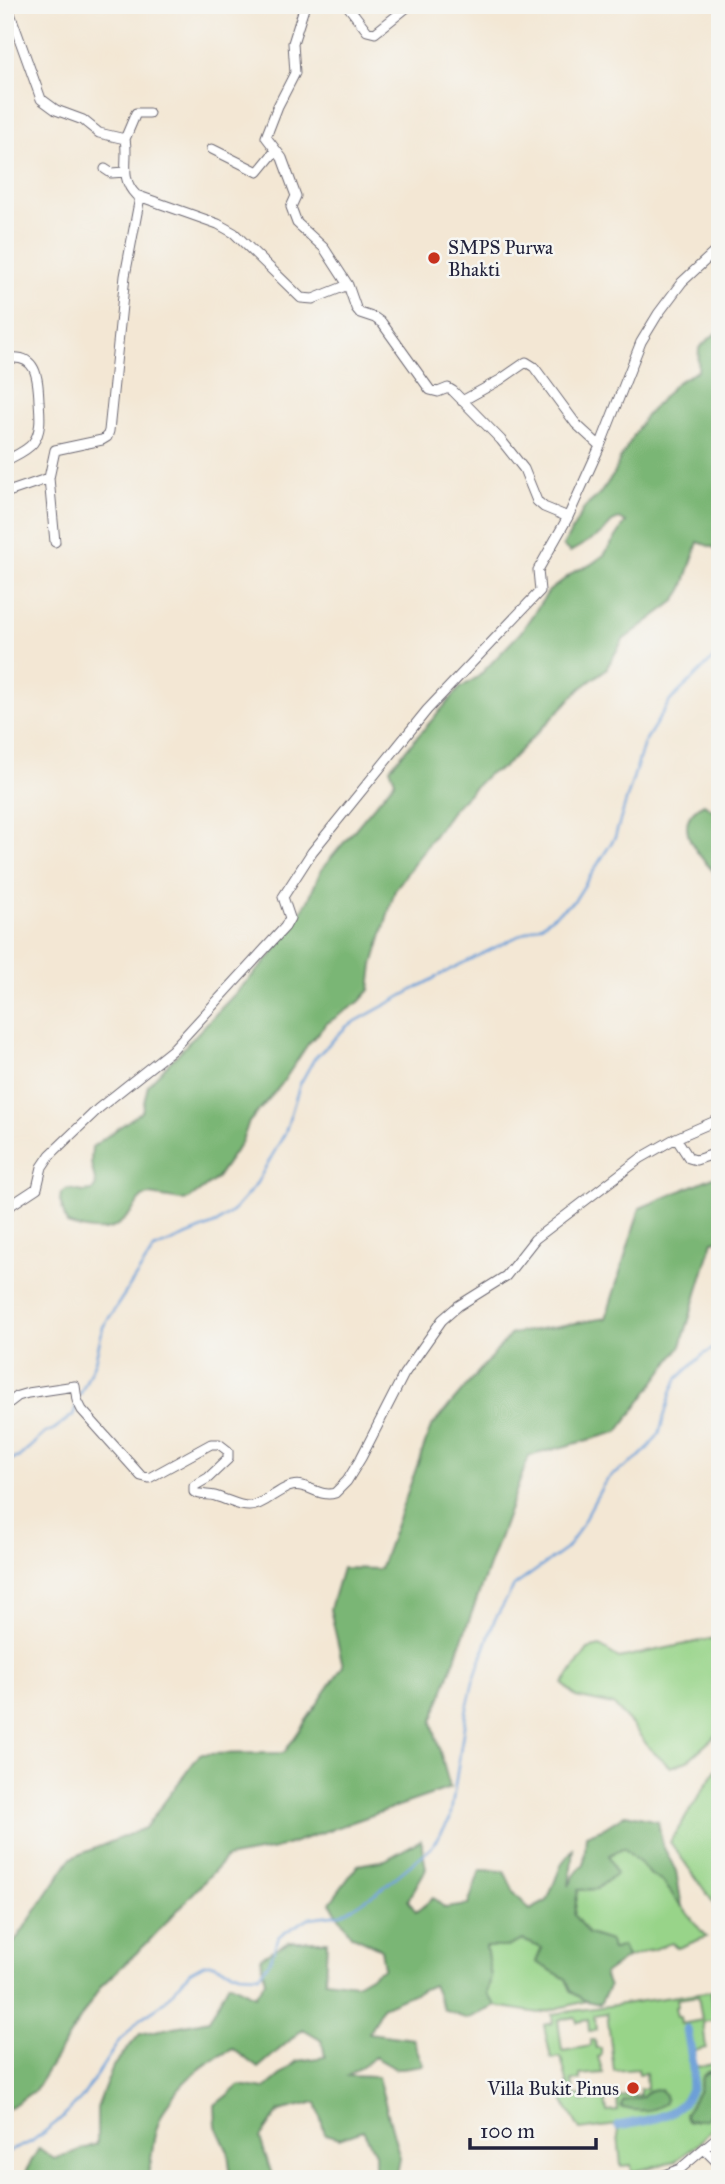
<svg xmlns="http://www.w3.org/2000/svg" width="725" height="2184" viewBox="0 0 725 2184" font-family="'IM FELL Great Primer',serif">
<rect width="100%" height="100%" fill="#f6f6f2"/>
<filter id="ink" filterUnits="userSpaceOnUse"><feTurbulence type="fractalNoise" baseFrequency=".0143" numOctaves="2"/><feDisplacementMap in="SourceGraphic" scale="14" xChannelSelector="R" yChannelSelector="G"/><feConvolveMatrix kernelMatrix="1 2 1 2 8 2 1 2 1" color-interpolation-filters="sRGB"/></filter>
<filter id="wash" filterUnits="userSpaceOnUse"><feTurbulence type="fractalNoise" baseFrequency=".00686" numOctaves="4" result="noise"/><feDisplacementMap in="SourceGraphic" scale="28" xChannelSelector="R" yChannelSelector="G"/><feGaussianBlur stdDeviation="1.57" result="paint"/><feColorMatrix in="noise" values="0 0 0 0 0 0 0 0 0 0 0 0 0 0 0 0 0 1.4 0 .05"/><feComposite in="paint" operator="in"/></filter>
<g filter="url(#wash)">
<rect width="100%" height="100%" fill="#f3e7d4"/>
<path fill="#98d489" stroke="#5d7b62" stroke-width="2" fill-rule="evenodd" d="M720 1637V1732L687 1761 670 1767 650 1749 633 1726 613 1705 576 1697 563 1684 588 1649 600 1646 619 1658Z
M720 1763V1912L670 1842Z
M625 1848 652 1876 663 1882 706 1937 678 1948 672 1943 627 1958 622 1946 612 1950 610 1941 588 1934 574 1915 578 1890 597 1889 609 1855Z
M523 1940 542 1948 536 1962 566 1979 572 1992 586 2001 539 2013 496 2006 487 1993 491 1977 485 1947H506Z
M720 1990V1993L711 1995 714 2016H720V2038L717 2020 703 2022 706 2048 694 2051 696 2067 720 2063V2072L708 2071 702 2077 698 2092 685 2117 688 2122 708 2117 712 2112 720 2114V2120L697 2145 675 2161 632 2172 631 2165 621 2166 617 2125 580 2130 559 2093 569 2090 561 2057 551 2059 544 2025 553 2023 552 2014ZM698 1996 702 2020 681 2024 680 2017H677L675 2007 678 2006 677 1999ZM607 2013 614 2071 638 2069 639 2074 646 2073 647 2088 640 2089V2095L617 2097 618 2111 607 2112 605 2099 582 2101 581 2095H574L572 2081 580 2080V2075L603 2073 598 2057 601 2056V2048H596L595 2040H591V2046L562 2051 558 2020 575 2017 577 2022 588 2020 589 2031 596 2030 594 2015Z"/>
<path fill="#7ab675" stroke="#4e6c58" stroke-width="2" d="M717 332 720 333V550L698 542 683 588 675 601 623 640 606 669 581 688 503 768 488 774 453 809 395 890 373 965 370 990 359 1002 326 1024 308 1044 281 1085 249 1122 242 1141 216 1179 189 1199 181 1200 150 1195 142 1197C120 1232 105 1237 67 1224L60 1201 61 1193 68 1189 84 1192 92 1191 96 1185 91 1163 92 1147 142 1111 148 1085 272 955 308 901 321 870 395 781 390 768 460 688 479 676 520 633 549 591 575 571 590 565 604 555 626 522 619 519 612 522 601 534 570 552 563 546 585 507 598 496 614 474 620 459 644 418 677 382 698 371 699 348Z
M704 804 720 815V878C701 859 666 823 704 804Z
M720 1174V1240L713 1241 681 1346 618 1432 529 1456 432 1722 450 1788 275 1849 226 1858 146 1944 101 1986 35 2090 5 2111V1941L12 1946 71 1858 145 1828 200 1754 284 1753 343 1666 330 1609 342 1568 380 1569 431 1427 511 1334 606 1318 640 1208Z
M626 1814 658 1821 662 1844 676 1871 682 1907 663 1882 652 1876 624 1848 609 1855 616 1874 597 1889 578 1890 574 1915 588 1934 610 1941 612 1950 622 1946 627 1958 604 1974 609 1987 600 2004 586 2001 572 1992 566 1979 536 1962 542 1948 523 1940 506 1947H486L491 1977 487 1993 496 2006 467 2019 444 2010 433 1985 382 2007 369 2033 413 2039 423 2065 396 2069 375 2057 348 2076 378 2077 400 2158 396 2179H375V2153L363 2130 340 2138 325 2134 316 2102 279 2111 260 2138 272 2175 264 2179H231L228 2152 216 2126 215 2105 240 2085 264 2089 297 2061 325 2057 322 2040 303 2029 258 2068 233 2049C198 2065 167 2092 156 2131 151 2147 153 2163 146 2179H21L39 2148 54 2159 97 2144V2108L113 2066 140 2034 209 2020 229 1983 255 1996 265 1981 261 1957 290 1941H327L325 1980 356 1984 384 1968 381 1949 351 1935 330 1903 358 1865 385 1860 421 1840 426 1869 408 1900 416 1912 433 1898 445 1908 468 1905 480 1870 504 1871 515 1894 530 1910 547 1901 562 1863 573 1849 569 1886 575 1874 584 1864 586 1835 604 1828Z
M711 2070 720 2072V2114L711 2112 706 2119 687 2121 685 2114 698 2092 702 2077Z
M656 2089 661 2090 666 2098 665 2103C653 2112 638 2112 623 2108L621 2106 623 2101 643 2097 648 2091Z"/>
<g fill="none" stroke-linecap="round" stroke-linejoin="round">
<path stroke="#6c9fd7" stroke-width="2.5" d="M80 1395 95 1361 103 1327 154 1249 217 1223 234 1210 255 1186 285 1133 300 1084 314 1059 347 1026 453 968 543 924 575 900 615 837 644 743 670 701 720 652
M5 1462 19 1457 45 1433 53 1430 73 1415 77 1404
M5 2153 31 2142 57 2122 81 2099 119 2041 141 2018 162 2004 190 1972 205 1964H213L240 1974 259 1975 270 1961 279 1936 309 1918 341 1914 356 1906 383 1888 431 1848 450 1819 466 1713 473 1682 494 1621 514 1586 566 1549 576 1535 603 1485 611 1476 636 1460 649 1447 659 1434 672 1390 678 1378 704 1354 720 1345"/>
<path stroke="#6c9fd7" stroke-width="9" d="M618 2126C652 2120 697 2115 693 2068 692 2055 689 2042 687 2029"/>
</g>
</g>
<g filter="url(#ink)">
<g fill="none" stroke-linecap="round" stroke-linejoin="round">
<g stroke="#6b6771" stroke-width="11">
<path id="minor" d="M7 5 41 99 56 110 83 120 99 133 125 139C129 160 119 178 136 195L218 224 234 233 301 298 313 299 348 285
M305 5 293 43 295 73 278 106 266 137 282 158 296 196 291 207 297 223 324 248 348 285 356 308 360 313 375 318 382 323 430 390 438 392 448 388 453 391 501 440 524 469 537 501 544 507 568 517
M347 5 367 31 375 33 410 5
M125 139 136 113H149
M212 149 258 172 276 150
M105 169 111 173 125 172
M5 359C37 352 38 378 39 401 40 415 42 431 33 443 27 451 14 456 5 461
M462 401 500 380 526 362 534 367 576 424 600 446
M49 478 55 450 102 440 107 437 109 431 125 276 140 197
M5 493 49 478 55 542
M676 1138 720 1119
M5 1209 37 1188 42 1167 50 1155 99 1108 172 1050 285 927 290 918 283 897 312 852 427 710 540 591 538 570 568 517 600 446 641 342 658 314 682 282 720 247
M5 1406 18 1396 28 1393 75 1386 77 1400 82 1410 141 1476 149 1478 211 1444H219L228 1451V1459L208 1478 194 1486V1492C202 1496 208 1494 215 1496 241 1504 247 1514 272 1496 278 1493 285 1487 292 1486 307 1482 319 1498 335 1493L347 1481 361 1458 404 1374 442 1320 458 1306 506 1276 535 1239 641 1158 676 1138 689 1158 696 1160 720 1152
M705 2150 720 2165
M654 2179 680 2169 720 2135"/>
</g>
<use href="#minor" stroke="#fff" stroke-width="9"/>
</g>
</g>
<g fill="#c8321e" stroke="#f6f6f2" stroke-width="2.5">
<circle cx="434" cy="258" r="7"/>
<circle cx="633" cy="2088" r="7"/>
</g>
<g text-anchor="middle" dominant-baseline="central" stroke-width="5" stroke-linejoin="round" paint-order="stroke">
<g font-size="19" fill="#22223b" stroke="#f6f6f2" text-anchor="start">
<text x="448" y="247">SMPS Purwa<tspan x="448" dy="22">Bhakti</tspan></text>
<text x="619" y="2088" text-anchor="end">Villa Bukit Pinus</text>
</g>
</g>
<rect width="725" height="2184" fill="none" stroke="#f6f6f2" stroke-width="28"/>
<path d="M470 2138v10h126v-10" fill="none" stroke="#22223b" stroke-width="3.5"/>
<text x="480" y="2138" font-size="21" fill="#22223b" stroke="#f6f6f2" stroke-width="5" paint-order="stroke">100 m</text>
</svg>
